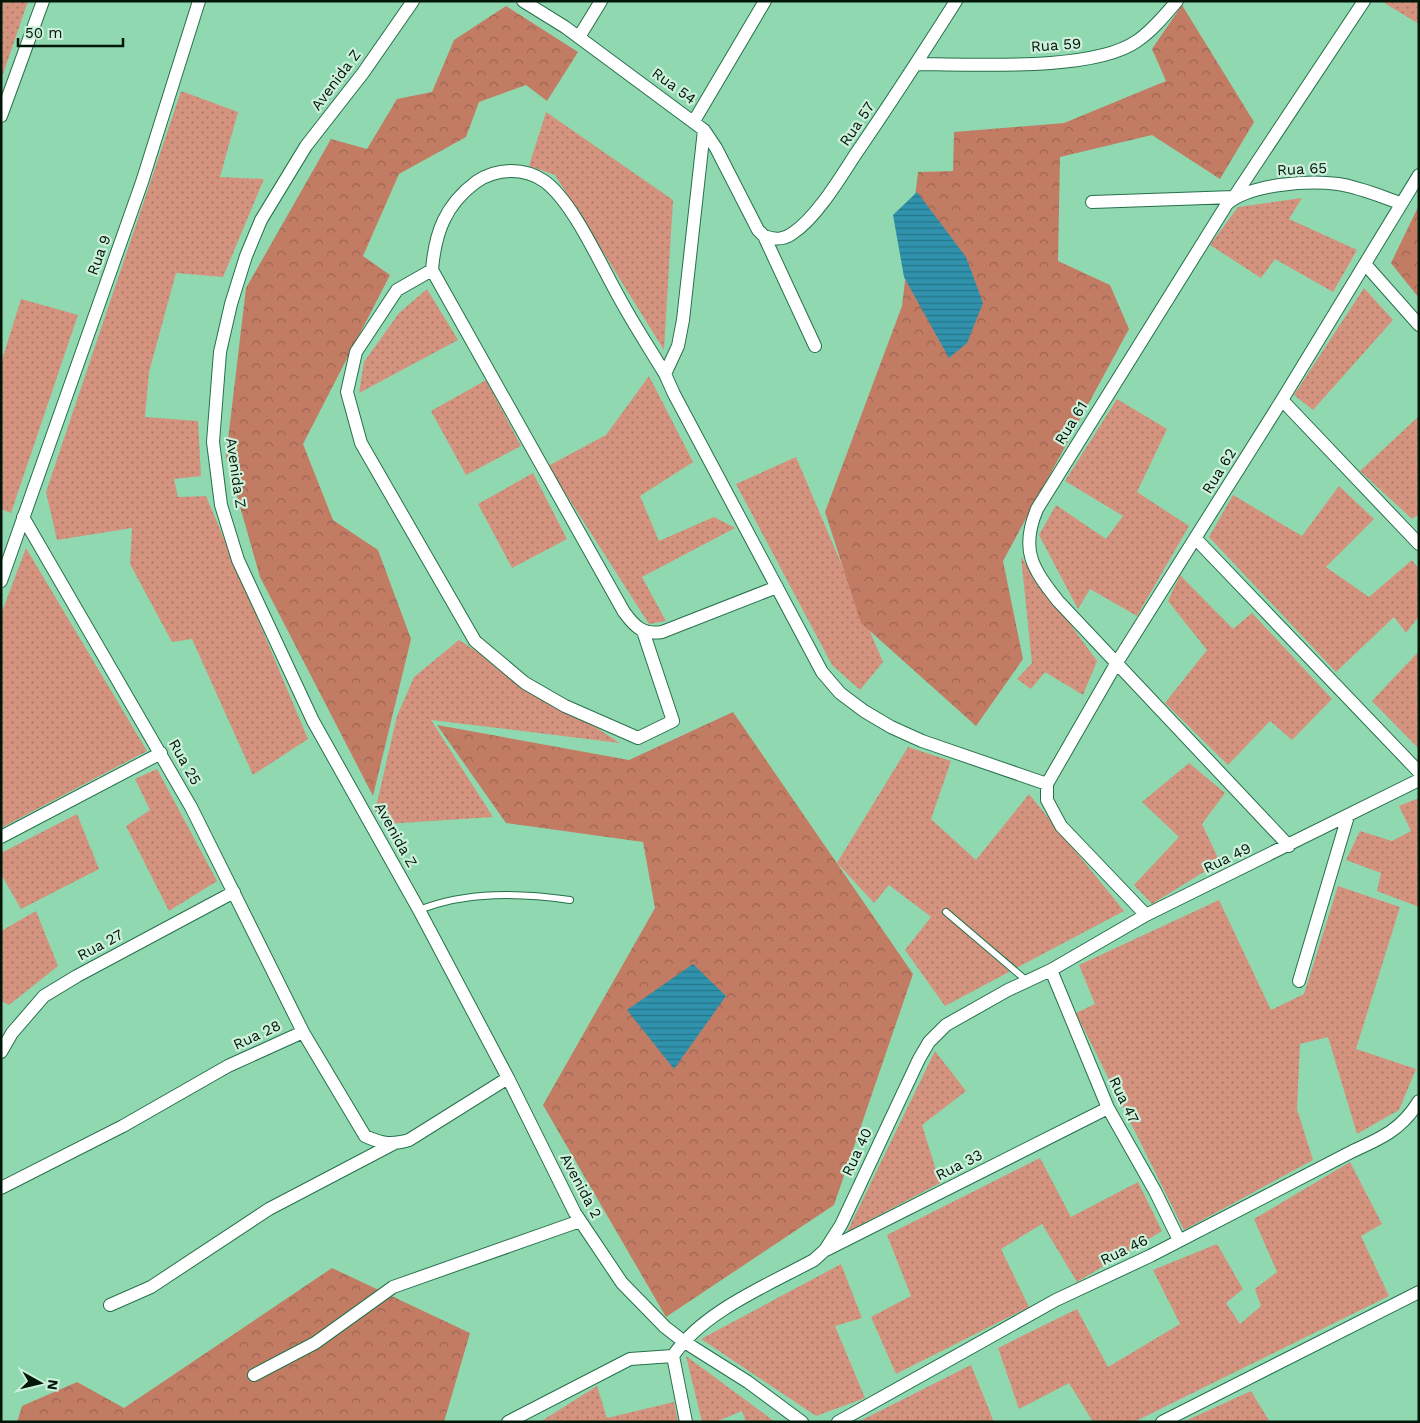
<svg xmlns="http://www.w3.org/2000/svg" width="1420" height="1423" viewBox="0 0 1420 1423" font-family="'Work Sans',sans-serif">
<defs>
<pattern id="grass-dots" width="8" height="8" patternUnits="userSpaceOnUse" patternTransform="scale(1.25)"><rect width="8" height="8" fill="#d4937e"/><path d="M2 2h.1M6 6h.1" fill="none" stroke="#aa7765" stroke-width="1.8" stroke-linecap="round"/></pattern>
<pattern id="forest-crowns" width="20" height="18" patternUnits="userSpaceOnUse" patternTransform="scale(1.25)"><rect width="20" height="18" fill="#c37c64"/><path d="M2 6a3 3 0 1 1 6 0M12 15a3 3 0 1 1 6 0" fill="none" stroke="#9c6551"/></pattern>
<pattern id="water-rules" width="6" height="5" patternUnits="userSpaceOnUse" patternTransform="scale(1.25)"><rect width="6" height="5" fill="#3092ac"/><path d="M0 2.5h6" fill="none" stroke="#26768a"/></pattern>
</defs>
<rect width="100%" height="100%" fill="#90d9b0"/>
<path fill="url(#grass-dots)" d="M1 1H28L1 80Z
M1381 1H1419V24Z
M181 91 238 112 220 177 264 179 223 277 176 273 149 372 145 417 198 421 201 476 174 479 178 497 206 496 308 739 253 775 192 639 172 642 130 564 132 528 57 540 46 492Z
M546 112 673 200 664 350 555 175 529 166Z
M1302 198 1289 219 1357 250 1333 292 1275 259 1261 278 1210 245 1238 207Z
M1364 288 1393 320 1313 410 1294 395Z
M427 289 458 340 359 393 364 362 399 313Z
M21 299 78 315 11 513 1 509V363Z
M649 376 693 462 640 496 659 541 714 517 735 528 642 577 666 621 649 624 548 466 606 435Z
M486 380 521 446 466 475 431 411Z
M1117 399 1167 429 1137 492 1189 526 1137 616 1090 589 1078 609 1039 535 1056 505 1106 539 1123 516 1065 481Z
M1419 416V514L1412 519 1360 471Z
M796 457 883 662 860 690 832 665 736 484Z
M533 473 567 539 512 568 478 504Z
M1339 486 1374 519 1326 567 1369 597 1412 560 1419 569V616L1406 633 1394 617 1336 672 1209 537 1233 495 1302 536Z
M26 548 147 751 1 828V614Z
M1021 557 1097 661 1083 695 1045 672 1031 689 1017 679 1032 663Z
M1180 575 1233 629 1252 613 1332 699 1292 740 1270 721 1228 765 1165 703 1207 650 1168 601Z
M459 640 620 743 431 720 493 817 386 824 375 811 397 716 414 677Z
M1419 651V749L1372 701Z
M908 747 951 761 931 819 976 860 1029 794 1124 911 945 1006 905 950 931 917 889 885 874 903 837 863Z
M1189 763 1225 793 1202 824 1220 862 1152 904 1134 885 1179 837 1142 802Z
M157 769 217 881 169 911 126 826 150 810 135 779Z
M1419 798V907L1377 891 1381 873 1346 860 1360 831 1392 841 1411 831 1399 806Z
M77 814 99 869 21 909 1 874V853Z
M1338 886 1400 907 1356 1049 1416 1069 1399 1110 1357 1134 1328 1037 1300 1044 1297 1109 1313 1160 1184 1230 1076 1013 1095 1004 1079 965 1219 900 1271 1010 1304 994Z
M36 911 58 966 9 1005 1 1001V931Z
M935 1051 966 1091 922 1125 940 1183 847 1232Z
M1040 1158 1071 1217 1138 1182 1162 1231 1077 1282 1042 1224 1001 1249 1029 1307 896 1374 871 1317 911 1296 887 1235Z
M1350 1162 1382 1224 1361 1236 1389 1296 1134 1422H1093L1069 1383 1019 1409 998 1348 1077 1309 1108 1367 1180 1324 1153 1270 1217 1244 1243 1289 1226 1303 1240 1324 1261 1306 1255 1289 1277 1272 1254 1219Z
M841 1264 862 1318 835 1326 865 1398 816 1416 701 1339Z
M686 1356 775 1422H746L742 1411 716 1422H702Z
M971 1365 994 1422H858Z
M597 1386 607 1418 674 1402 678 1422H540Z
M1251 1391 1270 1422H1183Z"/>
<path fill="url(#forest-crowns)" d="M1182 5 1254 122 1220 179 1152 135 1060 157 1058 261 1110 285 1129 329 1003 561 1023 659 976 726 861 623 825 512 902 306 918 172 953 171 954 132 1064 123 1166 81 1152 49Z
M506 6 578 52 547 101 526 85 479 102 466 137 399 174 363 256 390 275 303 444 333 520 378 550 411 639 373 796 260 577 226 457 246 288 331 139 367 149 397 99 432 92 454 40Z
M1419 205V298L1391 263Z
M733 712 913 974 834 1205 666 1317 543 1105 655 908 643 842 506 823 437 725 629 760Z
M332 1268 470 1333 444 1422H17L22 1406 77 1382 124 1408Z"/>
<path fill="url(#water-rules)" d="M917 192 966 257 983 303 967 343 949 358 904 277 893 215Z
M693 964 726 996 674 1069 627 1010Z"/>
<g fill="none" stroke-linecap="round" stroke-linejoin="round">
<g stroke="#26704c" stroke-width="8">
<path id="lane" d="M419 910C467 891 520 893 570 900
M946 912 1027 981"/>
</g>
<g stroke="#26704c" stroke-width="14">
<path id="street" d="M413 1 363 73 306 146 261 220 246 256 231 304 220 352 213 442 221 505 238 560 313 721 419 910 508 1078 575 1213 622 1283 665 1327 683 1341 748 1382 802 1422
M523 1 565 27 704 130 716 148 758 230 764 236 815 346
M579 37 601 1
M916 64C972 64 1093 72 1137 41 1152 31 1165 15 1177 1
M1 116 43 1
M694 121 765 1
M704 130 683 320 678 346 665 374 674 394 822 672 840 693 864 711 891 727 922 741 1047 784
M1234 197 1364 1
M1092 202 1234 197
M764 236C775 240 784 240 793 233 816 218 840 178 855 155 890 104 923 53 956 1
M1365 264 1419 325
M432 270 397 290 356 352 347 392 361 443 475 641 525 683 565 706 638 738 673 721 643 631
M665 374C650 349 634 325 620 299 602 268 573 201 544 181 524 167 496 168 476 182 445 205 435 233 432 270L624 612C635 627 643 635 662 632L777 587
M1282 400 1419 544
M23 517 191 807 303 1032
M1195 538 1419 772
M1 581 142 182 199 1
M1 837 161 753
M1289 846 1058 601C1032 568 1020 550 1037 509L1227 204C1250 184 1308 180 1338 184 1359 187 1380 196 1400 203
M1146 915 1061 826 1047 800V784L1116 664 1282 400 1419 175
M1051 970 1108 1108 1155 1191 1179 1240
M1299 981 1348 816
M1 1052 12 1033 44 996 77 976 234 892
M1 1188 123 1126 228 1066 303 1032 365 1136C382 1144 392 1145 409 1140L508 1078
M826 1250 1108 1108
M110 1305 151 1287 269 1209 393 1144
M254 1375 315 1343 393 1287 580 1221
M508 1422 630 1359 673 1356
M686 1422 673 1356C702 1312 768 1285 814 1260L825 1250 841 1225 919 1059 929 1042 946 1025 1008 990 1051 970 1146 915 1419 780
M838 1422 1056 1300 1150 1256 1353 1151C1382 1138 1402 1129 1419 1101
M1162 1422 1419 1292"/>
</g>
<use href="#lane" stroke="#fff" stroke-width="6"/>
<use href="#street" stroke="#fff" stroke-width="12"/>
</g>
<g text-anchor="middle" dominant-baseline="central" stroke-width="4.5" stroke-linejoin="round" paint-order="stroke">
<g font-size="15" fill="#00170a" stroke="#cdf0db">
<text transform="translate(1056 45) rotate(-4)">Rua 59</text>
<text transform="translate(336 80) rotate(-53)">Avenida Z</text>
<text transform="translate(674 86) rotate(36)">Rua 54</text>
<text transform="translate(857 124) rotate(-56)">Rua 57</text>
<text transform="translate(1302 169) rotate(-3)">Rua 65</text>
<text transform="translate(99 255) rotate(-70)">Rua 9</text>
<text transform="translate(1071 423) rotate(-58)">Rua 61</text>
<text transform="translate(1219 471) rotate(-58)">Rua 62</text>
<text transform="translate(236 473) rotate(82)">Avenida Z</text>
<text transform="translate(185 762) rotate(61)">Rua 25</text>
<text transform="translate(396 835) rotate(61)">Avenida Z</text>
<text transform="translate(1227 858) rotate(-26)">Rua 49</text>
<text transform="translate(100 945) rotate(-28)">Rua 27</text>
<text transform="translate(257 1035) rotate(-25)">Rua 28</text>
<text transform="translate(1124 1100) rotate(64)">Rua 47</text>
<text transform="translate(857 1152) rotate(-65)">Rua 40</text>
<text transform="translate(959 1165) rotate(-27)">Rua 33</text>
<text transform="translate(581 1186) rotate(62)">Avenida 2</text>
<text transform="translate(1124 1250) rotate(-26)">Rua 46</text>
</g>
</g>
<rect width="1420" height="1423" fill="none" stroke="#00170a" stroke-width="5"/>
<g transform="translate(40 1383) rotate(98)" stroke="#cdf0db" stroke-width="4" paint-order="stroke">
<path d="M0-4L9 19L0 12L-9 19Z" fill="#00170a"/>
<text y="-8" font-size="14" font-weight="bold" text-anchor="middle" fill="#00170a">N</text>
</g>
<path d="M18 38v8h105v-8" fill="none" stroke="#00170a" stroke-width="2.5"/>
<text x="25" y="38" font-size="15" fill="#00170a" stroke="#cdf0db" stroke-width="4" paint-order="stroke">50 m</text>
</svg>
